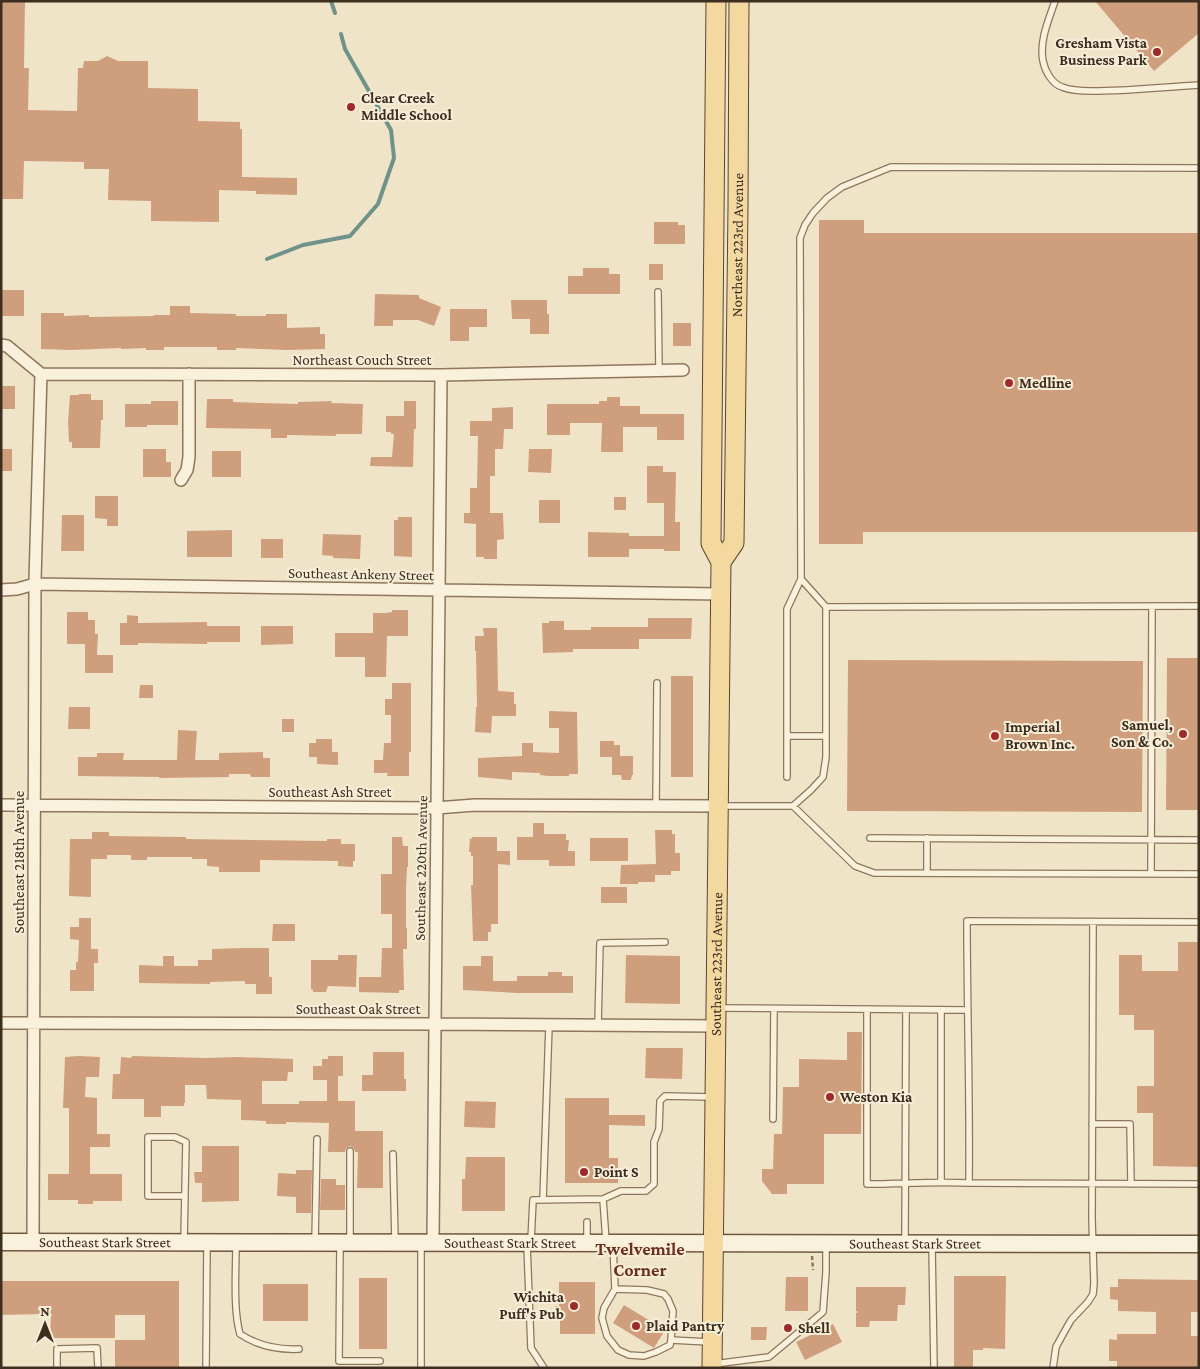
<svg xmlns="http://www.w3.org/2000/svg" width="1200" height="1369" viewBox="0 0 1200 1369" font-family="'Crimson Pro',serif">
<rect width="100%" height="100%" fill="#f0e4c8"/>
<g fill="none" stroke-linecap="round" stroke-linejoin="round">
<path stroke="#6f938a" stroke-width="4" d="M331 1 335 13
M267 259 303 245 350 236 378 204 394 158 391 130 345 49 341 34"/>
</g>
<path fill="#cf9f7d" d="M1 1H25L24 68H29L28 110 77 111 78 68H83L84 61H98L107 56 118 61H148V88L198 89V121L240 122V129H242V177L297 178V195L256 194V191L219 190V222L151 221V201L108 200 109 169H84V162L24 161 23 199H1Z
M1095 1H1199V33L1154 71Z
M819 220H864V233H1199V532H863V544H819Z
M654 222H678V225H685V244H654Z
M649 264H663V280H649Z
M583 268H609V274H620V294H568V276H583Z
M1 290H24V316H1Z
M375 294 419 295V298L441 307 434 326 418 320H393V326H374Z
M511 300H547V314H549V334H530V319H512Z
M170 306H190V313L236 314V316H266V314H287V328L320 327V334H325V349L287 350 236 348V350H217V347H164V350H146V348L121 349V348L71 350 41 349V313H64V316L89 315V317L154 316V315H170Z
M450 309H487V327H469V341H450Z
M673 323H691V346H673Z
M2 386H15V409H2Z
M79 394H91V400H103V420H101L100 448H72V442H69L68 422 70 395H79Z
M607 397H620V406H640V414H684V440H657V427H623V452H601L602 423H570V435H547V404H599V401H607Z
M207 399H233V402L298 404V402L332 401 331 403 363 404 362 434H336V436L287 435V438H271V429L206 428Z
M151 401H178V425H147V427H125V404H151Z
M404 401H416V429H414L413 467 370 466 371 457H392L394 434H391V432H386V416H404Z
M513 407V429H504L503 449H495V476H490V513H503L504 539 497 540V559H484V557H476V524L464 523V513H470V488H477L478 436H470V421H492V408Z
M1 449H12V471H1Z
M143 449H166V462H171V477H143Z
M529 449H552L551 473 528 472Z
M212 451H241V477H212Z
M647 466H663V472H676L675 522H680V551H664V549H629V557H588V532L629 533V536H664V503H647Z
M95 496H118V526H107V519L95 518Z
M614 497H626V510H614Z
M539 500H560V523H539Z
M62 515H84V551H61Z
M398 517H412V557L394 556V520H398Z
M232 530V557H187V531Z
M323 534 361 535 360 559 333 558V556L322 555Z
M261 539H283V558H261Z
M392 610H408V636H387L386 677H365V657H335V633H373V613H386L392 612Z
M67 612H88V620H95V634H98L97 655H113V673H85V644H67Z
M127 615 138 616V623L207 622V626H240V642H207V644L138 643V645H120V623H127Z
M648 618H692L691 639H639V649H573V652L543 653 542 623H549V621H564V630H591V627H648Z
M261 626H293V644L261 645Z
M483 628H497L498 691 514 692V704H516V716H492L491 733 475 732 476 707H477L476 651H475V636H484Z
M1167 658H1199V810H1166Z
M848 660 1143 661 1142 812 847 811Z
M671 676H693V777H671Z
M392 683H411V752H409V776H387L388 773H374V760H383L384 743H391V715H385V699H392Z
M140 685H153V698H139Z
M69 707H90V729H68Z
M549 711 577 712 578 774H569V776H548L540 775V773L512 772V780L478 777V758L522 756V743H533V752L559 753V728H549Z
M282 719H294V732H282Z
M178 730 197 731 195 760H219V753L263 752V758H270V777H251L250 774H229V777L159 778V777L78 776V757H97V753H124L123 760H177Z
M316 739H332V752H338V765L317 764V757H309V743H316Z
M600 741H614V745H620V756H633V775H632L631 780H622L621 775H612V757H600Z
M533 823H544V834H566V840H569L568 851H575V866H549V860H517V837H533Z
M655 830H672V834H675V853H680V871H671V875H655V882H638V884H620L621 865 656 864Z
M92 832H109V836L186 837V839L327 841V839H341V844H355V861H353V867L338 866V861L260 860V872H219V867L207 866V859H192V857H147V860H131V855H107V859H91V897L69 896 70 839H92Z
M392 837H402L403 846H408V867H407L406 888V928H407V949H403L404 990H399V993L359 992V977H381L382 948H392V914H381V874H392Z
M472 837H497V851H510V865L498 864V924H491V932H488V941H473L471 885H473V856H471V852H469L470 838 472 839Z
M590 838H628V861H590Z
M601 887H627V903H601Z
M79 918H91V949H98V963H94V991H70V970H76V962H78L79 940 70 939V927H79Z
M273 924H295V941H272Z
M1178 942H1199V1167L1153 1166V1113H1137V1086H1154V1030H1134V1015H1119V955H1142V971H1178Z
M244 948H269V977H272V994H256V984H245V981L210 982V984L139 983V965L163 966V956H174V966H198V960H212V949Z
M338 955H357L356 987 328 986 326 992H313V990L311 989V960H338Z
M626 955 680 956V1004L625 1003Z
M481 956H493V981H517V976H548V972H562V976H573V993H517L463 990V966H481Z
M847 1032H862L861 1134H824V1184H787V1194H772L762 1181V1169H773L774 1134H782L783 1087H799V1059L847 1060Z
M646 1048H683L682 1079 645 1078Z
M373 1052H404V1079H406V1091H362V1075H373Z
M79 1056 100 1057 99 1077H86L85 1097 97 1098V1134H110V1147H90V1174H122V1201H93V1204H78V1200H48V1174H69V1108H63L65 1057Z
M132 1056 205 1058 239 1057 293 1059V1072H288L287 1081H262V1104H299V1101H327V1080H313V1066H322V1059H328V1056H343V1076H338V1101H355V1131H383V1188H357L358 1152H355L354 1148 350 1146 346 1148 345 1152H328L329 1123 286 1122V1124H266V1121L241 1120V1100L207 1099 206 1085H185V1103H184V1106H161V1117H144V1099H112L113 1074H120L121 1057 131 1058Z
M565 1098H609V1115H645V1126L609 1125V1158H618V1183H565Z
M465 1101 496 1102 495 1128 464 1127Z
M202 1146H239V1201L202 1202V1183H195L194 1172H202Z
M466 1157H505V1211H462V1179H465Z
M296 1170H312L311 1213H296V1197L277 1196 278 1173 296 1174Z
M321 1179H336V1185H345V1210H320Z
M954 1276H1006L1005 1349 983 1348V1350H973V1368H954Z
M786 1277H808V1311H785Z
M359 1278H387V1349H359Z
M1118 1279 1199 1280V1312H1191V1336H1199V1367L1117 1368V1361H1109V1339L1117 1340V1334H1156V1312L1118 1311V1300L1110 1299V1287H1118Z
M1 1281H179V1368H115V1340H145V1315H115V1338H50L51 1315 42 1316V1314L1 1315Z
M559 1282H595V1334H560V1317H555V1306H559Z
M263 1284H308V1321H263Z
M856 1287H906L905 1305H898L897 1321H870L869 1327H856V1313L858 1312 856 1311Z
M624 1305 665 1330 654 1348 613 1323Z
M833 1324 842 1342 805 1360 796 1342Z
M751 1327H767L766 1340H751Z"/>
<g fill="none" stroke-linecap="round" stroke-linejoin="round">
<g stroke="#8d765c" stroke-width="8">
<path id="service" d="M1055 1C1049 19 1039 41 1043 61 1045 71 1052 84 1062 87 1072 91 1082 91 1092 91 1128 91 1163 87 1199 85
M658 292 659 370
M826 607 1199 606
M787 736H826
M787 777V609L801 579
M656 806 657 683
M721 806H793L855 866 874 873 1199 874
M793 806 811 790 823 777 826 757V607L801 579 800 238 805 225 813 213 827 198 842 187 891 167 1199 168
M870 838 1199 840
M927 838V873
M1151 874 1152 606
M1199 922 967 921C967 1008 970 1096 969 1183L1199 1184
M720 1008 968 1010
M867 1009V1184C901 1184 935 1181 969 1183
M598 1025 600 943 665 942
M773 1119 774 1009
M1092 1124H1130L1131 1184
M350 1151V1241
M393 1154 395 1242
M941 1182V1010
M603 1199 621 1191H646L654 1184V1142L659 1129 660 1101 665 1096 712 1097
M543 1200 549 1025
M587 1222V1240
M184 1240 186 1142 175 1137H148V1196H185
M531 1241 533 1200 603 1199 606 1241
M905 1241 906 1010
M315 1242 317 1139
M236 1244C236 1271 233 1309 240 1334 258 1346 278 1350 299 1349
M340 1245 339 1361H380
M527 1245 531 1348 544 1368
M613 1245 615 1289 604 1308 602 1318 607 1336 618 1350 629 1355 644 1356 656 1352 670 1345 671 1340 709 1342
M932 1246 934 1368
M615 1289 647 1290 664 1294 668 1299 673 1311 671 1340
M714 1364 769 1357 823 1312 826 1272V1244
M57 1368V1349L97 1348 98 1368
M206 1368 207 1245
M421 1368V1244
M1053 1368 1056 1347 1062 1336 1071 1320 1088 1302 1093 1294 1094 1283 1092 1219 1093 922"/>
</g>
<g stroke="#8d765c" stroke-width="14">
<path id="minor" d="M1 345 7 346 41 374
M41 374 441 375 683 370
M181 480 187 470 189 457V374
M1 590 17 589 35 584 721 594
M1 805 436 808 475 805 718 806
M1 1023 434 1024 715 1026
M33 1242 35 580 41 374
M433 1242 441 375"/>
</g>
<g stroke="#6f573f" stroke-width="19">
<g id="secondary">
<path id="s1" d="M1 1242 1199 1244"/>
</g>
</g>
<g stroke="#5b4430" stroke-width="21">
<g id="primary">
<path id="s2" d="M721 562 734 543 738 207 739 1"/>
<path id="s3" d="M712 1368 721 562 711 543 716 1"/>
</g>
</g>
<path stroke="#8d765c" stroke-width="2.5" stroke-dasharray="4 2.5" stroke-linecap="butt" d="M812 1256 813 1270"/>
<use href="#service" stroke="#faf1dc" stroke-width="5.5"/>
<use href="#minor" stroke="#faf1dc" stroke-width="11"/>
<use href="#secondary" stroke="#faf1dc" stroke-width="16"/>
<use href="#primary" stroke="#f3d9a0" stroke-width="19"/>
</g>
<g fill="#9e2a2b" stroke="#f7eed8" stroke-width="2">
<circle cx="1157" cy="52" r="5"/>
<circle cx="351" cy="107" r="5"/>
<circle cx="1009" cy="383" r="5"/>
<circle cx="1183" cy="734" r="5"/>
<circle cx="995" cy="736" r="5"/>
<circle cx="830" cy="1097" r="5"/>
<circle cx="584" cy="1172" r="5"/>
<circle cx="574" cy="1306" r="5"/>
<circle cx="636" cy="1326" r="5"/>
<circle cx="788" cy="1328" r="5"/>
</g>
<g text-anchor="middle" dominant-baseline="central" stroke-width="4" stroke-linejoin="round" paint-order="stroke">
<g font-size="15" font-weight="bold" fill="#3d2e20" stroke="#f7eed8" text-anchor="start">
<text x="1147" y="43" text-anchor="end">Gresham Vista<tspan x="1147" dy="17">Business Park</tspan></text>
<text x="361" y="98">Clear Creek<tspan x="361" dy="17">Middle School</tspan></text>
<text x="1019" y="383">Medline</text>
<text x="1173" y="725" text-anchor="end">Samuel,<tspan x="1173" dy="17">Son &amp; Co.</tspan></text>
<text x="1005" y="727">Imperial<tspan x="1005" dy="17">Brown Inc.</tspan></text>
<text x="840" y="1097">Weston Kia</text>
<text x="594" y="1172">Point S</text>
<text x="564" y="1297" text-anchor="end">Wichita<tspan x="564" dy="17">Puff's Pub</tspan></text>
<text x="646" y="1326">Plaid Pantry</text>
<text x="798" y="1328">Shell</text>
</g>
<g font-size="15" fill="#3d2e20" stroke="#f7eed8">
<text stroke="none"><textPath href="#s2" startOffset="321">Northeast 223rd Avenue</textPath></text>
<text x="362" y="360">Northeast Couch Street</text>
<text transform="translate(361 574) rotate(1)">Southeast Ankeny Street</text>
<text x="330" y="792">Southeast Ash Street</text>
<text transform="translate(19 862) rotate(-90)">Southeast 218th Avenue</text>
<text transform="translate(421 868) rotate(-89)">Southeast 220th Avenue</text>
<text stroke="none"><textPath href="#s3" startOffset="404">Southeast 223rd Avenue</textPath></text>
<text x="358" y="1009">Southeast Oak Street</text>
<text stroke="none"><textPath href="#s1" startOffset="104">Southeast Stark Street</textPath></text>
<text stroke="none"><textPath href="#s1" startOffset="509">Southeast Stark Street</textPath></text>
<text stroke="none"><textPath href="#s1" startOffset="914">Southeast Stark Street</textPath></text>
</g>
<g font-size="18" font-weight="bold" fill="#6b2e1e" stroke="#f7eed8">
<text x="640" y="1249">Twelvemile<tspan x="640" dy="21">Corner</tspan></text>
</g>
</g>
<rect width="1200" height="1369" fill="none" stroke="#3d2e20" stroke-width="5"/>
<g transform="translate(45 1324)" stroke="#f7eed8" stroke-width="4" paint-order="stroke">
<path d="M0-4L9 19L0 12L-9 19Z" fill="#3d2e20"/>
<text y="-8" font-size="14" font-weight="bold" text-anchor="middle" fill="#3d2e20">N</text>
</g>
</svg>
